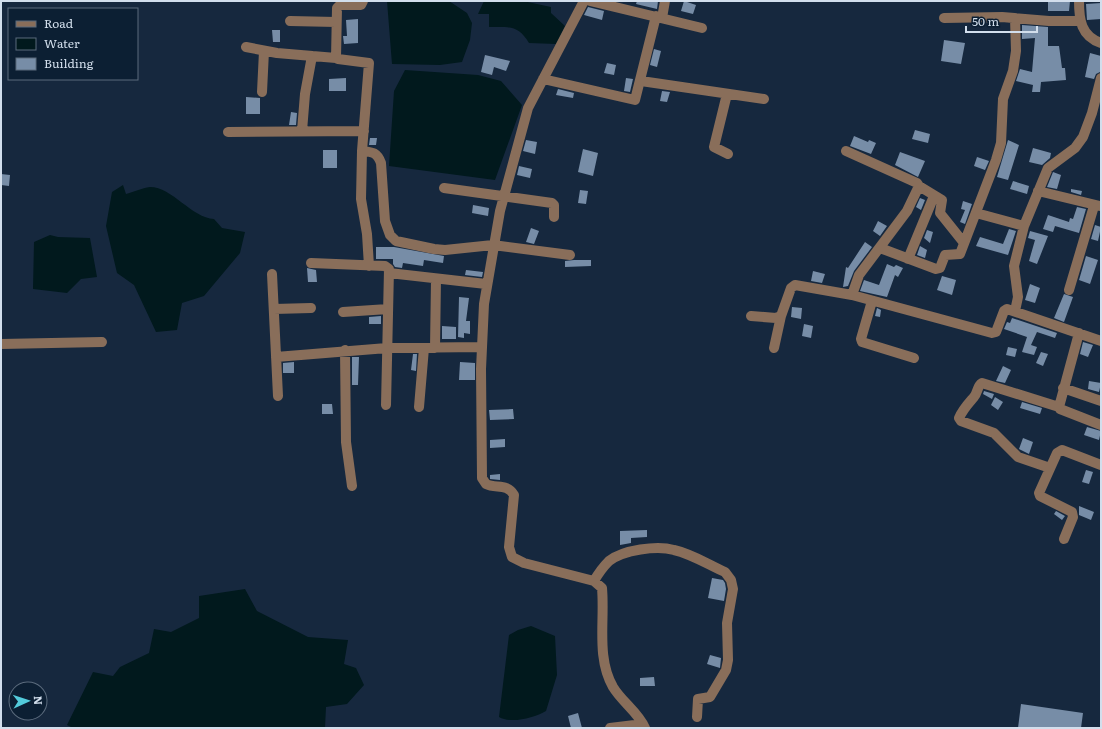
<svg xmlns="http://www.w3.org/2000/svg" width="1102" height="729" viewBox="0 0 1102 729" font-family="Literata,serif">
<rect width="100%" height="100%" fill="#16283e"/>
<path fill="#01191d" d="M387 1H449L467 13 472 23 470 40 462 62 440 65 392 64Z
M484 1H523L551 7V13L565 26 556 44 529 43C518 25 509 27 489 27V14H478Z
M405 70 478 75 501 81 522 105 495 180 389 166 394 91Z
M123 185 126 194C133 192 142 188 150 187 172 187 192 218 214 219L222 228 245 232 240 253 204 296 182 303 177 330 156 332 134 285 117 273 106 226 112 192Z
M50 235 58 237 90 238 97 277 81 279 67 293 33 289 34 242Z
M245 589 257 611 308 637 348 640 344 664 356 668 364 685 347 704 326 707 325 728H73L67 725 93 672 113 676 120 667 149 653 154 629 171 632 199 618V596Z
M531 626 555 636 557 675 546 711C534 718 511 724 499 717L509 635 518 630Z"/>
<path fill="#778da7" d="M637 1H658L657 9 636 4Z
M684 1 696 5 693 14 681 11Z
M1048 1H1070L1069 11H1048Z
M1101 3V19L1087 20 1086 4Z
M588 7 604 11 602 20 584 15Z
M358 19V43L344 44 343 36H347L346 20Z
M1022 25 1048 27V46H1059L1062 68H1065L1066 80 1041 82 1040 92H1032L1033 85 1016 81 1020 69 1032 72 1035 38 1022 39Z
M272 30H280V42H273Z
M944 40 965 43 961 64 941 61Z
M654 49 661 51 657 67 650 65Z
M1090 53 1101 56 1100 72 1096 74 1094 79 1085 77Z
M485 55 510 61 506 71 494 67 492 75 481 72Z
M607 63 616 65 614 75 604 73Z
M346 78V91H329V79Z
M626 78 633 79 630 92 624 91Z
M558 89 574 93 573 98 556 95Z
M662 91 670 92 667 102 660 101Z
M246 97 260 98V114H246Z
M291 112 297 113 296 125H289Z
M915 130 930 134 928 143 912 139Z
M854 136 868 142 869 140 876 143 871 154 850 146Z
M370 138H377L376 145H369Z
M526 140 537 142 535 154 523 151Z
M1008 140 1019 145 1008 180 997 177Z
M1033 148 1051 153 1050 158 1042 165 1029 162Z
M583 149 598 153 593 176 578 172Z
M323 150H337V168H323Z
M900 152 925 161 918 177 895 165Z
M977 157 989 161 985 170 974 166Z
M519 166 532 169 530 178 517 175Z
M1053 172 1061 175 1057 189 1047 187Z
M1 174 10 175 9 186 1 185Z
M1013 181 1029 186 1027 194 1010 189Z
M1071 189 1082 191 1081 195 1071 192Z
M580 190 588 191 586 204 578 203Z
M920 198 925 200 921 210 916 207Z
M963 201 972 204 965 224 960 222 965 210 961 209Z
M473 205 489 208 488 216 472 213Z
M1077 207 1086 209 1079 233 1055 226 1053 232 1043 229 1048 215 1069 222 1070 218 1073 219Z
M878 221 887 226 880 236 873 231Z
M1095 225 1101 227 1098 241 1091 239Z
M531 228 539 231 534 244 526 242Z
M1009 229 1016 231 1008 255 976 246 980 237 1003 244Z
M927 230 933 232 930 243 924 238Z
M1030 231 1048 236 1037 264 1029 261 1035 240 1028 238Z
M865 242 872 247 854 271 848 286 843 287 846 267 848 268Z
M920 246 927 250 925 258 917 255Z
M376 247H394L444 256 443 263 424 260 423 266 403 263 402 268 395 267 393 264V259H376Z
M1086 256 1098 260 1090 284 1079 280Z
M574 260H591V266L565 267V261Z
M887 264 894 267 896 265 903 268 898 277 895 275 887 297 860 291 864 280 879 285Z
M307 268 316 270 317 282H308Z
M466 270 483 272 482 277 465 275Z
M813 271 825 274 822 283 811 281Z
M942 276 956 280 952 295 937 290Z
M1030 284 1040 288 1035 303 1025 300Z
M1064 294 1073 297 1064 322 1054 318Z
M459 297 469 298 466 321H470V334L464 333V338L458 337Z
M792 307 802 308 801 319 791 317Z
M877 308 881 310 880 317 875 316Z
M381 316V324H369V317Z
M1012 318 1057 333 1055 338 1037 332 1031 345 1037 347 1034 355 1022 352 1027 337 1004 329 1007 322 1010 323Z
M804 324 813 326 811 338 802 336Z
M442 326 456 327V339H442Z
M1083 342 1093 345 1088 357 1080 354Z
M1008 347 1017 349 1015 357 1006 355Z
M1041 352 1048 354 1043 366 1036 363Z
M413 354H417L416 371 411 370Z
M352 357H359L358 385H352Z
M294 362V373H283V363Z
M460 362 475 363V380H459Z
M1003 366 1011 370 1005 383 996 381Z
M1089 381 1101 383 1099 392 1088 389Z
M984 391 994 394 992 399 983 394Z
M995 397 1003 402 998 410 991 405Z
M1022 402 1042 408 1040 414 1020 408Z
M322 404H332L333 414H322Z
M513 409 514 419 490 420 489 410Z
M1087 427 1101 431 1099 440 1084 435Z
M1023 438 1033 442 1029 454 1019 449Z
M505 439V447L490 448V440Z
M1086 470 1093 472 1089 484 1082 482Z
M500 474V480L490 479V475Z
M1079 506 1094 512 1091 520 1079 515Z
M1056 511 1065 516 1062 520 1054 514Z
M647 530V537L631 538V543L620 545V531Z
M712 578 723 580 725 583 726 589 724 601 708 598Z
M710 655 721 658 720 668 707 664Z
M654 677 655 686H640V678Z
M1021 704 1083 713 1081 728H1018Z
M578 713 582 728H571L568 716Z"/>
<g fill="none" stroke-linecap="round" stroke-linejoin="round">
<path stroke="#896e5a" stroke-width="10" d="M363 1 361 5H340L337 8 336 58 338 59 369 63 362 151 361 199 367 234 369 266
M584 1 528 108 500 211 484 304 481 369 482 478 486 484C496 489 507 483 514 495L509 547 512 557 524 563 594 581 602 588C605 621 596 657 613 687 622 702 638 712 645 728
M590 1 702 28
M1079 1C1079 20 1081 36 1101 43
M662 18 665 1
M944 18 1002 17 1049 21H1080
M290 21 336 22
M246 47 277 53 336 58
M543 79 635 100 656 16
M641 81 764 99
M262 92 264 51
M727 94 714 147 728 154
M302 131 305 94 312 56
M228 132 364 131
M362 151C372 152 377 152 381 163L385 221 390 235 396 241 434 249 445 250 493 245 570 255
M846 151 917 183 919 186 907 211 859 275 852 295
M919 186 942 200 940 213 964 243
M444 188 552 203 554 205V217
M1038 191 1100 206
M976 213 1024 226
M880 248 936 269 940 268 945 255 960 254 996 160 1001 143 1003 99 1013 71 1016 51 1015 18
M908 259 934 196
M311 263 385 266 389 269 386 405
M389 273 486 284
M272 274 278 396
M1069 290 1094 206
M872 301 861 339 862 342 914 358
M274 309 311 308
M1015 311 1018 297 1014 266 1024 226 1048 168 1075 148 1083 137 1092 113 1101 78
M343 312 388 309
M751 316 776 318 781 316 791 288 795 285 852 295 992 333 996 332 1004 311 1007 309 1101 341
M1079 333 1059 407 1060 409 1101 425
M1 344 102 342
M435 348 436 279
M774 348 781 316
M345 350 346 442 352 486
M276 357 387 348 482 347
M1063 388 1101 401
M419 407 424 348
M1050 468 1018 457 994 433 961 421 959 418C963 409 968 404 974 397 978 392 977 386 982 383L1059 407
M1064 539 1073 517 1072 512 1040 496 1039 493 1057 453 1062 450 1101 465
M594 581C598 574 603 567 609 561 623 550 657 545 674 550 692 554 709 565 725 572L731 580 733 589 727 623 728 660 726 670 710 697 698 699 697 717
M610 728 643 724"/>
</g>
<rect width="1102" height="729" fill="none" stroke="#d2deec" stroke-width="4"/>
<rect x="8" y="8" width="130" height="72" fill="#0c1f33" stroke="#5b6b7d"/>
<rect x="16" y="21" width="20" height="6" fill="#896e5a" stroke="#5b6b7d"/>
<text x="44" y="28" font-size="12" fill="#d2deec">Road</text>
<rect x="16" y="38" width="20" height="12" fill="#01191d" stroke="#5b6b7d"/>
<text x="44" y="48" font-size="12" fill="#d2deec">Water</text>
<rect x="16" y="58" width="20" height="12" fill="#778da7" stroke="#5b6b7d"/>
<text x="44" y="68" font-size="12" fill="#d2deec">Building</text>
<g transform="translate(28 701) rotate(87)"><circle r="19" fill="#0c1f33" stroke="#5b6b7d"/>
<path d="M0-3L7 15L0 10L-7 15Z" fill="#53cbdb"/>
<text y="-6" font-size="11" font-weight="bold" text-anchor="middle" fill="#d2deec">N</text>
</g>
<path d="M966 26v6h71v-6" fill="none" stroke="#d2deec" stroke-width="2"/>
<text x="972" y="26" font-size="12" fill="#d2deec" stroke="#0c1f33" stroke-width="3" paint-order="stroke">50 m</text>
</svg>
